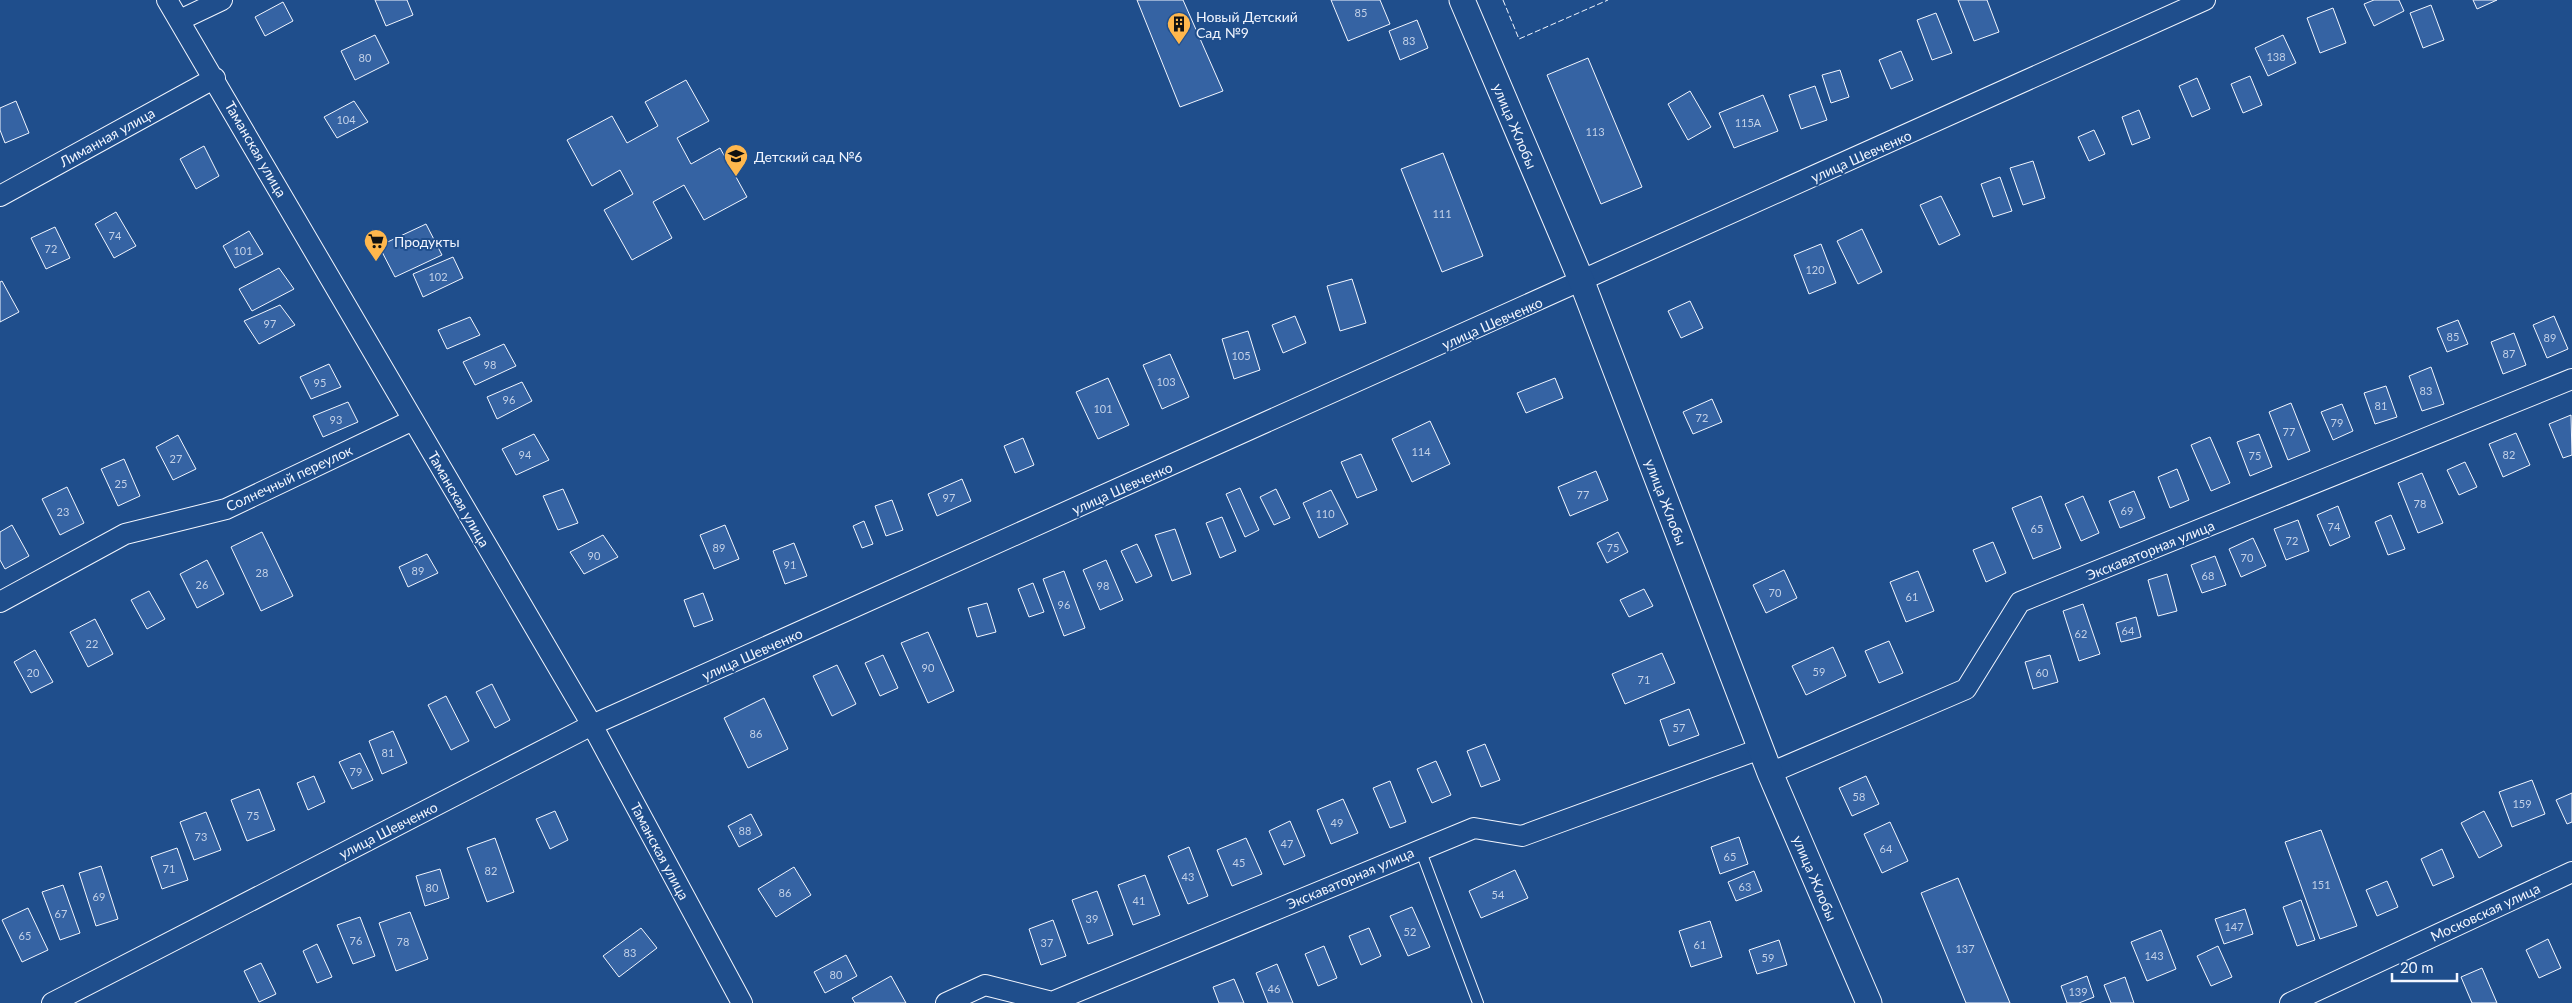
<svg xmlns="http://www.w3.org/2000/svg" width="2572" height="1003" viewBox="0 0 2572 1003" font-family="Lato,sans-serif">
<rect width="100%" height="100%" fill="#1f4e8c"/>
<path fill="#3563a3" stroke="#f2f6ff" d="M375 0H407L413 15 386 26Z
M1137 0H1183L1223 91 1180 107Z
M1331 0H1380L1390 24 1348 41Z
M1958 0H1987L1999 32 1974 41Z
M2374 0H2399L2404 11 2374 26 2364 4Z
M2473 0H2497L2477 9Z
M283 2 293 21 265 36 255 17Z
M2431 5 2444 40 2423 48 2410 13Z
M2333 8 2346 43 2320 53 2307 18Z
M1936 13 1952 53 1932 60 1917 20Z
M1417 20 1428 48 1400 60 1389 31Z
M375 35 389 63 355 80 341 51Z
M2283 35 2296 63 2268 76 2255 48Z
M1901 51 1913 80 1891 89 1879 60Z
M1588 58 1642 187 1601 204 1547 75Z
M1840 70 1849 97 1831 103 1822 75Z
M2250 76 2262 105 2243 113 2231 84Z
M2197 78 2210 109 2192 117 2179 86Z
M686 80 709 121 677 138 691 164 720 148 747 197 704 220 684 185 653 202 672 238 632 260 604 210 633 194 620 170 592 186 567 140 612 116 627 143 658 126 645 102Z
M1815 86 1827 120 1801 129 1789 95Z
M1690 91 1711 127 1688 140 1668 104Z
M1763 95 1778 131 1734 148 1719 113Z
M16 101 29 133 5 143 0 130V108Z
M354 101 368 122 337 138 324 117Z
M2139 110 2150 138 2132 145 2122 117Z
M2094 130 2105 154 2089 161 2078 137Z
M204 146 219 176 196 189 180 159Z
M1443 153 1483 256 1442 272 1401 169Z
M2033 161 2045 198 2023 205 2010 168Z
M2000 177 2012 211 1993 217 1981 184Z
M1941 196 1960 235 1939 245 1920 205Z
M116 212 136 246 114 258 95 224Z
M426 224 442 255 395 277 379 246Z
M55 227 70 258 46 269 31 238Z
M1862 229 1882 272 1858 284 1837 241Z
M249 231 263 254 235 268 223 246Z
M1821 244 1836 283 1809 294 1794 255Z
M453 257 463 278 423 297 413 274Z
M279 268 294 289 252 311 239 289Z
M1352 279 1366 323 1340 331 1327 286Z
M2 281 19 312 0 322V282Z
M1690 301 1703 328 1681 338 1668 311Z
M280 305 295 325 259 344 244 321Z
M1295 316 1306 343 1283 353 1272 325Z
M2554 316 2568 349 2547 358 2533 325Z
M470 317 480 335 447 349 438 330Z
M2458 320 2468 344 2447 352 2437 328Z
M1248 331 1260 370 1234 379 1222 339Z
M2514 333 2526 365 2503 374 2491 342Z
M504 344 516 366 475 385 463 362Z
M1170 354 1189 397 1162 409 1143 365Z
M329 364 341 387 311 399 300 377Z
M2431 367 2444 404 2422 411 2409 376Z
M1108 378 1129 425 1098 439 1076 392Z
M1555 378 1563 398 1526 413 1517 393Z
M522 382 532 401 497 419 487 397Z
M2386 386 2397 417 2375 424 2364 393Z
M1712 399 1722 422 1693 434 1683 412Z
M348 402 358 422 323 437 313 416Z
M2291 403 2310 451 2288 460 2269 412Z
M2342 404 2353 431 2333 440 2321 412Z
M2571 415 2572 455 2563 458 2549 424Z
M1430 421 1450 464 1412 482 1392 439Z
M2516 433 2530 465 2503 477 2489 444Z
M534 434 549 460 516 475 502 449Z
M2259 434 2272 467 2250 476 2237 442Z
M178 435 196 469 173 480 156 447Z
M2210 437 2230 483 2211 491 2191 445Z
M1023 438 1034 465 1015 473 1004 446Z
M1361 454 1377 490 1357 498 1341 462Z
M124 459 140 496 118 506 101 469Z
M2465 462 2477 487 2459 495 2447 470Z
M2177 469 2189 500 2170 508 2158 477Z
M1596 471 1608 500 1570 516 1558 487Z
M2422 473 2443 523 2418 533 2398 483Z
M962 479 971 501 937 516 928 494Z
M67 487 84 523 60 535 42 499Z
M1240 488 1259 530 1245 537 1226 494Z
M563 489 578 523 558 530 543 496Z
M1276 489 1290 518 1274 525 1260 497Z
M1331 490 1348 524 1319 538 1303 503Z
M2134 491 2145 518 2120 528 2109 501Z
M2041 496 2061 548 2033 559 2012 508Z
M2083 496 2099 533 2081 541 2065 504Z
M892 500 903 530 886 536 875 506Z
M2338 506 2350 537 2330 546 2317 515Z
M2391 515 2405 549 2388 555 2375 522Z
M1222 517 1236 551 1220 558 1206 523Z
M2298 520 2309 551 2286 560 2274 529Z
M864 521 873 544 862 548 853 526Z
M12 525 29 556 5 569 0 560V532Z
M725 525 739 559 714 569 700 535Z
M1175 529 1191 574 1172 581 1155 535Z
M262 532 293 596 261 611 231 547Z
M1618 532 1628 552 1607 563 1597 543Z
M603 535 618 557 584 574 570 552Z
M2253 538 2266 566 2241 577 2229 549Z
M1993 542 2006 573 1986 582 1973 550Z
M794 543 807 576 785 584 773 551Z
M1137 544 1152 576 1136 583 1121 551Z
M427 554 438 573 408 587 399 567Z
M2215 556 2226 585 2202 593 2191 565Z
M207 560 224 594 197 608 180 574Z
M1106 560 1123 600 1100 610 1083 570Z
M1784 570 1797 598 1766 613 1753 585Z
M1064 571 1085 628 1064 636 1043 579Z
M1918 571 1934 611 1906 622 1890 582Z
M2167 574 2177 611 2158 616 2148 580Z
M1033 583 1044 612 1029 617 1018 589Z
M1644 589 1653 606 1629 617 1620 600Z
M149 591 165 619 147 629 131 600Z
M703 593 713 620 694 627 684 600Z
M987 603 996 632 977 637 968 608Z
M2083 604 2100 654 2079 661 2063 611Z
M2136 617 2141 637 2121 642 2116 623Z
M95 619 113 654 88 667 70 632Z
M928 632 954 691 928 703 901 643Z
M1889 641 1903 673 1879 683 1865 651Z
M1833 647 1846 676 1806 695 1792 666Z
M35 650 53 682 31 693 14 662Z
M1662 653 1675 683 1625 704 1612 674Z
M883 655 898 688 880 696 865 663Z
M2050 655 2058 682 2033 689 2025 662Z
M837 665 856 704 832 716 813 676Z
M492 684 510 720 495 728 476 692Z
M446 696 469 741 451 750 428 705Z
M764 698 788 749 748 768 724 718Z
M1689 709 1699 735 1669 746 1660 720Z
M393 731 407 763 382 774 369 741Z
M1485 744 1500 780 1481 787 1467 751Z
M360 753 373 780 352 789 339 762Z
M1436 761 1451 795 1432 803 1417 769Z
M314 776 325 802 308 810 297 783Z
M1866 776 1879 804 1852 816 1839 788Z
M2532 780 2545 814 2512 827 2499 792Z
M1390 781 1406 822 1390 828 1373 788Z
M259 789 275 830 247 841 231 800Z
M2572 793V822L2567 824 2556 800Z
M1343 799 1358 833 1331 844 1317 810Z
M555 811 568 840 550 849 536 819Z
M2484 811 2502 846 2479 858 2461 823Z
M206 812 221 850 194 860 180 822Z
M751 814 762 835 739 847 728 826Z
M1290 821 1305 856 1284 865 1269 831Z
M1890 822 1908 861 1882 873 1864 834Z
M2321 830 2357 926 2320 939 2285 842Z
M1739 837 1748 864 1720 874 1711 847Z
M495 838 514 892 487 902 467 848Z
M1246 838 1262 874 1232 886 1217 850Z
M1189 847 1208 896 1188 904 1168 856Z
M177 848 188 880 162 889 151 857Z
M2442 849 2454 877 2433 886 2421 859Z
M101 866 118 919 96 926 79 873Z
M794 867 811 895 776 917 758 889Z
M440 869 449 898 425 906 416 876Z
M1515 870 1528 898 1481 918 1469 891Z
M1754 871 1762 891 1736 901 1728 882Z
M1145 875 1160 915 1133 925 1118 885Z
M1958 878 2010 1003H1966L1921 893Z
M2387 881 2398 907 2377 916 2366 890Z
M63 885 80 933 60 940 42 892Z
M1097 891 1113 935 1088 944 1072 900Z
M2301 900 2315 940 2297 946 2283 907Z
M1412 907 1430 947 1408 956 1390 916Z
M28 908 48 950 22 962 2 920Z
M2245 909 2253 934 2224 944 2215 919Z
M410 912 428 959 396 971 379 923Z
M360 917 375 956 353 964 337 925Z
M1053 920 1066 956 1041 965 1029 929Z
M1710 921 1722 957 1691 967 1679 931Z
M641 928 657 948 619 977 603 956Z
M1369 928 1381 956 1361 965 1349 936Z
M2161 930 2176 969 2147 981 2131 942Z
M2548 939 2561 968 2539 978 2526 950Z
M1779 940 1787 965 1757 974 1749 950Z
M317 944 332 977 317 983 303 951Z
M1324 946 1337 978 1318 986 1305 954Z
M2218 946 2232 977 2211 986 2197 956Z
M846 955 857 976 825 993 814 972Z
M261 963 276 994 259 1002 244 971Z
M1277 964 1293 1003H1268L1256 973Z
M2482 968 2497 1003H2472L2461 977Z
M891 976 906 1003H855L852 998Z
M2087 976 2094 997 2079 1003H2067L2061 986Z
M2125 977 2134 1003H2111L2104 985Z
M1234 979 1244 1003H1219L1213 987Z"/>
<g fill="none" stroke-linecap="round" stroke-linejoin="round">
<g stroke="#f2f6ff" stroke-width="12">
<path id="service" d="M1420 849 1478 1003"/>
</g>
<g stroke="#f2f6ff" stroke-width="22">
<path id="minor" d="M167 0 592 725 742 1003
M180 20 222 0
M0 196 215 78
M0 602 125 534 226 509 413 420
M1770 773 1966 689 2020 602 2572 379
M52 1003 592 725 2205 0
M946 1003 985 985 1052 1002 1474 828 1522 836 1760 749
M2290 1003 2572 872"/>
</g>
<g stroke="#f2f6ff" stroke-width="27">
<path id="tertiary" d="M1462 0 1582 282 1770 773 1869 1003"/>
</g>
<use href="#service" stroke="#1f4e8c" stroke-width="10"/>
<use href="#minor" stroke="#1f4e8c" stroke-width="20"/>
<use href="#tertiary" stroke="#1f4e8c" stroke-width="25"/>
<path stroke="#f2f6ff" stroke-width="1" stroke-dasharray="6 2.5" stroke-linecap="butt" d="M1503 0 1519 39 1608 0"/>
</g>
<defs>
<g id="building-pin" transform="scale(1.25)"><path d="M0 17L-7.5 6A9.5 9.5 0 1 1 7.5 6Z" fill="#ffb74d" stroke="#1f4e8c"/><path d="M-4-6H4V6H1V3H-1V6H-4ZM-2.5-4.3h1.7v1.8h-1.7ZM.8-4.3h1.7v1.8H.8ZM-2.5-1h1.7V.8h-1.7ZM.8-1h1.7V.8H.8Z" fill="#111"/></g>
<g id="school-pin" transform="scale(1.25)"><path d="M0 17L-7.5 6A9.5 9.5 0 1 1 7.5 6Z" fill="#ffb74d" stroke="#1f4e8c"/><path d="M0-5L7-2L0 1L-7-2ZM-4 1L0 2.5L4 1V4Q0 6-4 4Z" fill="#111"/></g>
<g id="supermarket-pin" transform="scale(1.25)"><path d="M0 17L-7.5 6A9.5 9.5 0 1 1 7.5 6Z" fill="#ffb74d" stroke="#1f4e8c"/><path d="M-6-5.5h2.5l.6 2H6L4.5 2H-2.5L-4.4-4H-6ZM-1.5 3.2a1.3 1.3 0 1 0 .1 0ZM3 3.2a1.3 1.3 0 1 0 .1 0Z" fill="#111"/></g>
</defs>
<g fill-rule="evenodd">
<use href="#building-pin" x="1179" y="24"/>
<use href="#school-pin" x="736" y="156"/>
<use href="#supermarket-pin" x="376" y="241"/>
</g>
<g text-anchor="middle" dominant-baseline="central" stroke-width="4" stroke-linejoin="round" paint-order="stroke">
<g font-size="11" fill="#c3d1e8">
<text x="1361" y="12">85</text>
<text x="1409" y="40">83</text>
<text x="2276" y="56">138</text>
<text x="365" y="57">80</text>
<text x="346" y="119">104</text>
<text x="1748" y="122">115А</text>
<text x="1595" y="131">113</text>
<text x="1442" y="213">111</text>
<text x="115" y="235">74</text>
<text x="51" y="248">72</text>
<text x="243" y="250">101</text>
<text x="1815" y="269">120</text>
<text x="438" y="276">102</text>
<text x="270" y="323">97</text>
<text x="2453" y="336">85</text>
<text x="2550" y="337">89</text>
<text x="2509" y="353">87</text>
<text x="1241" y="355">105</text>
<text x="490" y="364">98</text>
<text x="1166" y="381">103</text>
<text x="320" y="382">95</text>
<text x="2426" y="390">83</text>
<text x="509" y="399">96</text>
<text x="2381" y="405">81</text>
<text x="1103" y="408">101</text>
<text x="1702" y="417">72</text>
<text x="336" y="419">93</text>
<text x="2337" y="422">79</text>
<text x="2289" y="431">77</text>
<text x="1421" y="451">114</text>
<text x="525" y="454">94</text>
<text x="2509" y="454">82</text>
<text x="2255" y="455">75</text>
<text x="176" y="458">27</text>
<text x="121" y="483">25</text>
<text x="1583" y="494">77</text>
<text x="949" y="497">97</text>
<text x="2420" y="503">78</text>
<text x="2127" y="510">69</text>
<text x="63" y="511">23</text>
<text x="1325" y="513">110</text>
<text x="2334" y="526">74</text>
<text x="2037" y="528">65</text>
<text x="2292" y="540">72</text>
<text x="719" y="547">89</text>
<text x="1613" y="547">75</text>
<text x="594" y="555">90</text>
<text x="2247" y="557">70</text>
<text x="790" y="564">91</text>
<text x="418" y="570">89</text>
<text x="262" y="572">28</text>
<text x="2208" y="575">68</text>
<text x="202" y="584">26</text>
<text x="1103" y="585">98</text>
<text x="1775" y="592">70</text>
<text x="1912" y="596">61</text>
<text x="1064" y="604">96</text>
<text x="2128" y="630">64</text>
<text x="2081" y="633">62</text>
<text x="92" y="643">22</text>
<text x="928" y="667">90</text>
<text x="1819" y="671">59</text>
<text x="33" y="672">20</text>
<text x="2042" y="672">60</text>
<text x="1644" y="679">71</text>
<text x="1679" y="727">57</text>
<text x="756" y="733">86</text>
<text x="388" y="752">81</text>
<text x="356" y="771">79</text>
<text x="1859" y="796">58</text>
<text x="2522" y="803">159</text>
<text x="253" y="815">75</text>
<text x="1337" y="822">49</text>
<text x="745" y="830">88</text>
<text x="201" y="836">73</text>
<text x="1287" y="843">47</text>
<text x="1886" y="848">64</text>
<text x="1730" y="856">65</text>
<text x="1239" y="862">45</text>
<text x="169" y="868">71</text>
<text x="491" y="870">82</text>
<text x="1188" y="876">43</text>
<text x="2321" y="884">151</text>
<text x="1745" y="886">63</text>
<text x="432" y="887">80</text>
<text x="785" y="892">86</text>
<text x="1498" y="894">54</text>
<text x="99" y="896">69</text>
<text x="1139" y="900">41</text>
<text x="61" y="913">67</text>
<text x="1092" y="918">39</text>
<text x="2234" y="926">147</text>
<text x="1410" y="931">52</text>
<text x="25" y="935">65</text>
<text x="356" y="940">76</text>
<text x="403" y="941">78</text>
<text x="1047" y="942">37</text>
<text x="1700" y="944">61</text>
<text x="1965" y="948">137</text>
<text x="630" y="952">83</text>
<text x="2154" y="955">143</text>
<text x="1768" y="957">59</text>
<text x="836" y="974">80</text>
<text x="1274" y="988">46</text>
<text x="2078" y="991">139</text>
</g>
<g font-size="14" fill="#f2f6ff" stroke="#1f4e8c" text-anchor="start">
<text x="1196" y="16">Новый Детский<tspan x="1196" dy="16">Сад №9</tspan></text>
<text x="754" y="156">Детский сад №6</text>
<text x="394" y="241">Продукты</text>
</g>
<g font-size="14" fill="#f2f6ff" stroke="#1f4e8c">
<text transform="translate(1515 126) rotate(67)">улица Жлобы</text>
<text transform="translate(107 137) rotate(-29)">Лиманная улица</text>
<text transform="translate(256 149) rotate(60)">Таманская улица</text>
<text transform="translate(1861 156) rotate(-24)">улица Шевченко</text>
<text transform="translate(1492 323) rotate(-24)">улица Шевченко</text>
<text transform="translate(289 478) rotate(-25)">Солнечный переулок</text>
<text transform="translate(1122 488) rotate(-24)">улица Шевченко</text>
<text transform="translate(459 499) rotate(60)">Таманская улица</text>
<text transform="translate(1666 502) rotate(69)">улица Жлобы</text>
<text transform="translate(2150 550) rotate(-22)">Экскаваторная улица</text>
<text transform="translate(752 654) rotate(-24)">улица Шевченко</text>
<text transform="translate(388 830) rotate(-27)">улица Шевченко</text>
<text transform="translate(660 851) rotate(62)">Таманская улица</text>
<text transform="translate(1350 878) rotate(-23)">Экскаваторная улица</text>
<text transform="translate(1815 878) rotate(67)">улица Жлобы</text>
<text transform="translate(2485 912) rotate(-25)">Московская улица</text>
</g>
</g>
<path d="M2392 973v8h65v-8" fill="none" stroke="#f2f6ff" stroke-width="2.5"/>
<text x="2400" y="973" font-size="15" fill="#f2f6ff" stroke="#1f4e8c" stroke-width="4" paint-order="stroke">20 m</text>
</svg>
